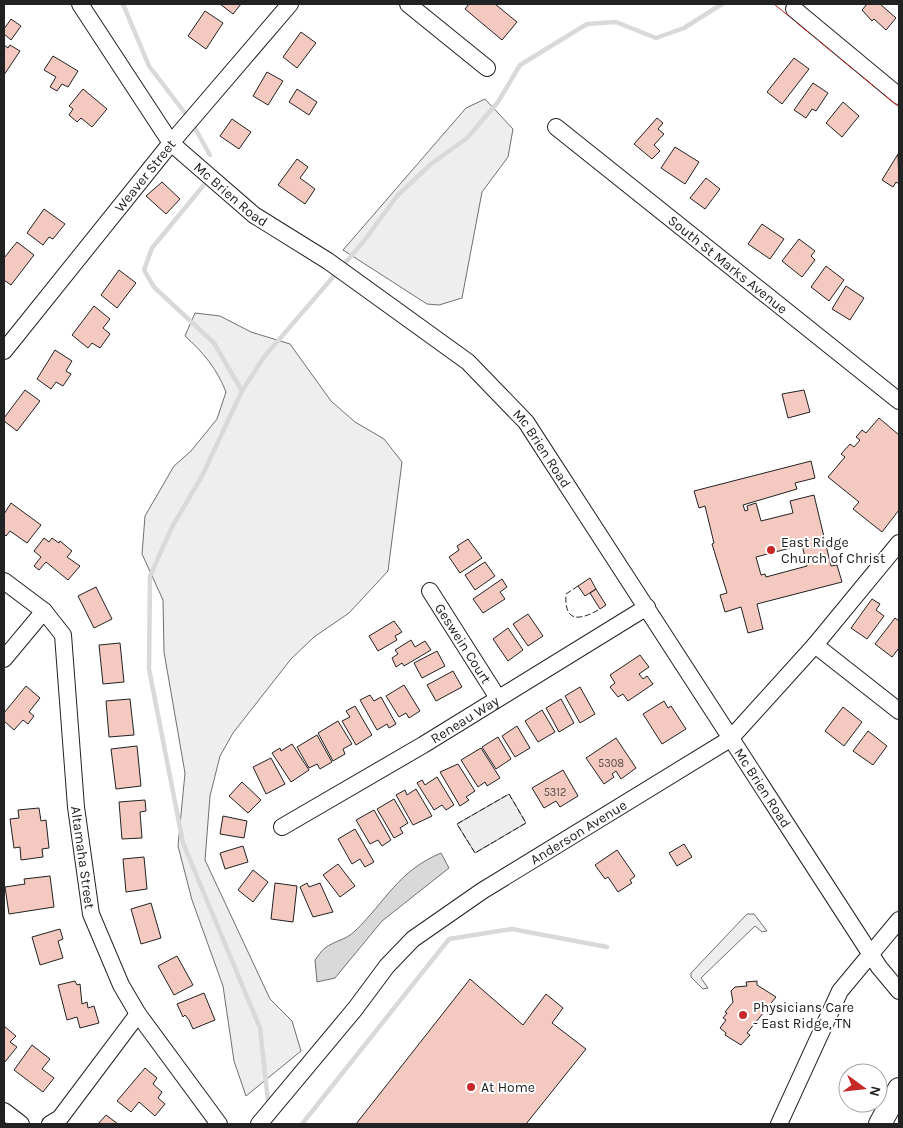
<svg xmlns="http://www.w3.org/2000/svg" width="903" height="1128" viewBox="0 0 903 1128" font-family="Karla,sans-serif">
<rect width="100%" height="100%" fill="#fff"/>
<path fill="#eee" stroke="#6f6f6f" d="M485 99 513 129 508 157 482 192 462 298 439 305 427 304 343 250 466 108Z
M195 313 220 316 251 332 290 344 331 401 355 422 384 439 402 462 388 571 349 613 314 637 291 659 233 733 220 756 210 796 205 860 270 999 292 1021 301 1051 246 1096 234 1061 223 986 192 900 178 846 185 773 164 652 163 600 142 554 145 516 174 466 191 451 217 419 226 392C217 369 203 352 185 336Z
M509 794 526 823 475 853 457 824Z
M747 914H754L767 931 762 932 755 926 701 978 708 988 703 989 691 977V973Z"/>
<path fill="#d9d9d9" stroke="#6f6f6f" d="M441 853 449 868 382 921 335 978 317 982 315 960C318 956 321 951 325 948 334 941 346 940 355 931 386 901 398 871 441 853Z"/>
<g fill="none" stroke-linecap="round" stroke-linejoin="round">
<path stroke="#d9d9d9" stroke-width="4.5" d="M123 4 149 66 188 117
M192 123 210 155
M203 186 152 248 144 270 154 287 214 343 242 391
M268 1101 260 1028 183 843 149 669 150 576 172 527 202 476 242 391 264 357 364 241 397 196 431 164 467 138 498 102 520 65 587 24 616 22 656 38 684 28 722 4
M302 1124 449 939 512 929 607 947"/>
</g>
<path fill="#f3c9c0" stroke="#222" fill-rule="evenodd" d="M220 4H241L233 14Z
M469 4H495L517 22 502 40 465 9Z
M867 4H880L896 18 886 30 874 19 872 21 862 10Z
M205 11 223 23 206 49 188 36Z
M11 19 21 26 11 40 4 34V29Z
M301 32 316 43 297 68 283 57Z
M4 45 8 48 10 45 20 51 4 75Z
M53 56 78 71 68 87 62 84 57 91 50 87 56 77 44 70Z
M794 58 809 69 782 104 767 92Z
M267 72 283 81 268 105 253 96Z
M813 83 828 93 816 111 812 109 806 118 794 110Z
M83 89 107 109 92 127 81 118 77 122 69 115 73 109 69 106Z
M297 89 317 102 309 115 289 102Z
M843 102 859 116 842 137 826 123Z
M657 118 663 123 658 129 664 134 654 145 660 151 652 159 634 144Z
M232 119 251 132 239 149 220 136Z
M675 147 699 162 685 184 661 168Z
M898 154 899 184 896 182 893 187 882 180Z
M297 159 308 167 300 178 315 189 305 204 278 185Z
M706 178 720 189 705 209 690 198Z
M162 182 180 199 166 214 146 196Z
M44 209 65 224 53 239 49 237 43 245 27 233Z
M762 224 784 239 770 259 748 244Z
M799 239 815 251 811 256 815 260 802 277 782 261Z
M17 242 34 255 11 285 4 280V258Z
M826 266 844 280 829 301 811 287Z
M119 270 136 283 117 308 101 295Z
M846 286 864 298 850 320 832 309Z
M94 306 110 319 103 328 110 334 100 348 92 343 88 348 72 335Z
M55 350 72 361 66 371 71 374 63 386 56 382 51 389 37 379Z
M25 390 40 401 17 431 4 421V418Z
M804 390 810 412 788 418 782 394Z
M879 418 899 435V510L882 532 853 509 859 502 828 477 845 457 841 454 850 444 854 447 860 440 856 437 862 430 866 433Z
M811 461 815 478 795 483 797 489 743 505 745 511 748 510 747 506 756 503 761 521 793 513 790 501 814 495 831 566 837 565 842 582 757 604 763 629 748 633 741 607 725 612 720 595 727 593 712 544 714 543 705 506 699 508 694 491ZM802 545 807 566 766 577 765 574 761 575 756 557Z
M11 503 41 525 27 543 10 531 6 536 4 534V514Z
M44 538 49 542 52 538 59 543 60 541 72 551 67 557 80 566 68 580 46 562 39 570 34 566 41 557 34 551Z
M468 539 482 558 460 573 449 557 459 550 457 546Z
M485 562 495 576 475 590 465 575Z
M590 578 596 589 585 596 578 586Z
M502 579 507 587 500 592 505 599 483 613 473 599Z
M96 587 112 619 94 628 78 596Z
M596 589 606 605 600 609 590 593Z
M872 599 880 604 876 610 884 616 867 639 851 628Z
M528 614 543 636 528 646 513 624Z
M895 618 899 621V648L892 657 875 644Z
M394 621 402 632 395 636 397 640 378 651 369 636Z
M508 628 523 650 508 661 493 639Z
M411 640 415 647 425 641 431 650 404 666 402 663 396 667 392 658 398 654 395 650Z
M120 643 124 682 103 684 99 645Z
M437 651 445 666 422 678 414 663Z
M640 655 649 667 639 674 643 679 647 676 653 684 628 701 623 694 618 697 610 687 615 683 610 675Z
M453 671 462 687 436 701 427 685Z
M404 685 420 711 409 718 406 713 399 717 386 696Z
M26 686 40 698 29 712 34 716 28 724 23 720 14 730 4 721V713Z
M580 687 595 714 580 723 565 696Z
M370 695 374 701 381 697 396 724 389 728 387 724 377 730 360 700Z
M130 699 134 735 109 737 106 701Z
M561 699 574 723 559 732 546 708Z
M664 701 668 708 671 706 686 729 662 744 643 714Z
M355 706 372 735 356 745 342 721 350 717 346 711Z
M843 707 862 722 844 746 825 731Z
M542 710 555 732 538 742 525 721Z
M338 721 352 744 343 749 345 754 333 761 318 733Z
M517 726 530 748 515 757 502 736Z
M868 731 887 746 873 765 853 751Z
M317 735 332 762 320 769 317 764 309 768 297 747Z
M498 737 511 759 496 769 482 747Z
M616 738 636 768 621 779 616 771 612 774 614 777 604 784 586 758Z
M292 744 309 770 291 782 272 753 280 748 281 751Z
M137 746 141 786 116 789 111 749Z
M481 748 500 778 487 786 485 782 478 787 461 760Z
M271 758 285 784 266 794 253 767Z
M458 764 475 791 466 797 469 800 460 806 440 772Z
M563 770 578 796 560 807 556 801 544 808 532 788Z
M437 777 454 805 446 810 442 805 434 810 417 783 422 780 425 785Z
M242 782 261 800 248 813 229 796Z
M416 789 432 816 413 825 396 795 405 790 407 795Z
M394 799 408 823 400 828 403 833 394 838 377 809Z
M145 800 146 811 140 812 142 838 122 839 119 802Z
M39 808 41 821 46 820 49 848 42 849 43 857 21 860 20 847 14 848 10 819 19 818 18 810Z
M374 810 391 840 382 846 378 840 370 844 356 820Z
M223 816 247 821 244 838 220 834Z
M355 829 374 862 365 867 360 859 352 864 338 839Z
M684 844 692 857 677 866 669 853Z
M243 846 248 862 225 869 220 853Z
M617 850 635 876 630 880 632 883 618 892 608 877 605 879 595 865Z
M144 857 147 889 126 892 123 859Z
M338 864 355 886 340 897 323 875Z
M253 870 268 882 253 902 238 890Z
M50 876 54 907 9 914 5 887 25 884 24 879Z
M275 883 297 886 293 922 271 919Z
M307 883 309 887 320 883 333 912 313 917 300 887Z
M151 903 161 938 141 944 131 909Z
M60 929 63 939 58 941 63 958 40 965 32 937Z
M177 956 193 985 174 995 158 966Z
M470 979 523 1025 546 994 563 1008 552 1023 586 1049 526 1124H356Z
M75 981 77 985 80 984 82 1004 87 1002 88 1008 94 1006 99 1023 80 1028 77 1017 67 1020 58 985Z
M757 981V985L776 997 747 1033 750 1035 741 1045 725 1035 726 1033 720 1028 726 1020 723 1018 727 1013 725 1012 733 1002 731 991 735 987 747 986 746 982Z
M204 993 215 1020 193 1029 189 1020 185 1015 183 1017 177 1004Z
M4 1026 16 1036 10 1042 17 1047 4 1063Z
M32 1045 50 1059 42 1069 54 1078 43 1092 14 1070Z
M145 1068 157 1078 153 1084 162 1092 158 1098 165 1104 155 1116 139 1102 131 1112 117 1101Z
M106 1115 118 1124H98Z"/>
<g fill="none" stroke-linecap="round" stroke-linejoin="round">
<g stroke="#222" stroke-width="18">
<g id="minor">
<path id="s1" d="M80 4 171 143 254 215 328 261 468 362 526 422 879 967 899 991"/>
<path d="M408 4 487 68"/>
<path d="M794 9 899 96"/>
<path id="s2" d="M556 127 899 401"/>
<path id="s3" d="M4 351 171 143 290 4"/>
<path id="s4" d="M4 581 44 611 63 635 76 807 91 914 121 985 138 1014 219 1124"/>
<path id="s5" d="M430 591 498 698"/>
<path d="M815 645 899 711"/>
<path d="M4 659 44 611"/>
<path id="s6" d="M282 827 423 745 647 607"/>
<path d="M4 1111 21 1124"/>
<path d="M50 1124 60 1118 138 1014"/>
<path id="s7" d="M259 1124 355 1009 387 966 413 939 482 891 730 739 815 645 899 543"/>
<path d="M779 1124 840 991 899 920"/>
</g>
</g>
<g stroke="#222" stroke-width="24">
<path id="highway" d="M880 1124 899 1089"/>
</g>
<use href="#minor" stroke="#fff" stroke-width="16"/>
<use href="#highway" stroke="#fff" stroke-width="22"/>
<path stroke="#222" stroke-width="1" stroke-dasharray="6 2.5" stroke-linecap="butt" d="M578 586 566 594C564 624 581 620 600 609
M509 794 526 823 475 853 457 824Z"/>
<path stroke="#c62828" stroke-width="1" stroke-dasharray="18 4 2.5 4" stroke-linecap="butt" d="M774 4 899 107"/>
</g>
<g fill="#c62828" stroke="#fff" stroke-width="2">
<circle cx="771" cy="550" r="5"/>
<circle cx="743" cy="1015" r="5"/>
<circle cx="471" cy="1087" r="5"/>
</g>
<g text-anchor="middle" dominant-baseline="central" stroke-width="4" stroke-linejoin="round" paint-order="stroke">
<g font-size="11" fill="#564c4a">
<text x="611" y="763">5308</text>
<text x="555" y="792">5312</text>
</g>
<g font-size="14" fill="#222" stroke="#fff">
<text stroke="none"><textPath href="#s3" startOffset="225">Weaver Street</textPath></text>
<text stroke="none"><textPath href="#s1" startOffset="245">Mc Brien Road</textPath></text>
<text stroke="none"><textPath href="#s2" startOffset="220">South St Marks Avenue</textPath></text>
<text stroke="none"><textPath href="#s1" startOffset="650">Mc Brien Road</textPath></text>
<text stroke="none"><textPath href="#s5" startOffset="62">Geswein Court</textPath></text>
<text stroke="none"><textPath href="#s6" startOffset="212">Reneau Way</textPath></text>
<text stroke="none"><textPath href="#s1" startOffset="1055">Mc Brien Road</textPath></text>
<text stroke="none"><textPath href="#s7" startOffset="438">Anderson Avenue</textPath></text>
<text stroke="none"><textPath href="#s4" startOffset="304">Altamaha Street</textPath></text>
</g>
<g font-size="14" fill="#222" stroke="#fff" text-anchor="start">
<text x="781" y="542">East Ridge<tspan x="781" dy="16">Church of Christ</tspan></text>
<text x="753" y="1007">Physicians Care<tspan x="753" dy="16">- East Ridge, TN</tspan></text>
<text x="481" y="1087">At Home</text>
</g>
</g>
<rect width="903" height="1128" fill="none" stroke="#222222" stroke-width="10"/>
<g transform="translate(863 1088) rotate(105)"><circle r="24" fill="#ffffff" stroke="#a7a7a7"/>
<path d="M0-4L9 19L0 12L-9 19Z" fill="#c62828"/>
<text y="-8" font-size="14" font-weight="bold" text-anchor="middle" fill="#222222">N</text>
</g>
</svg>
